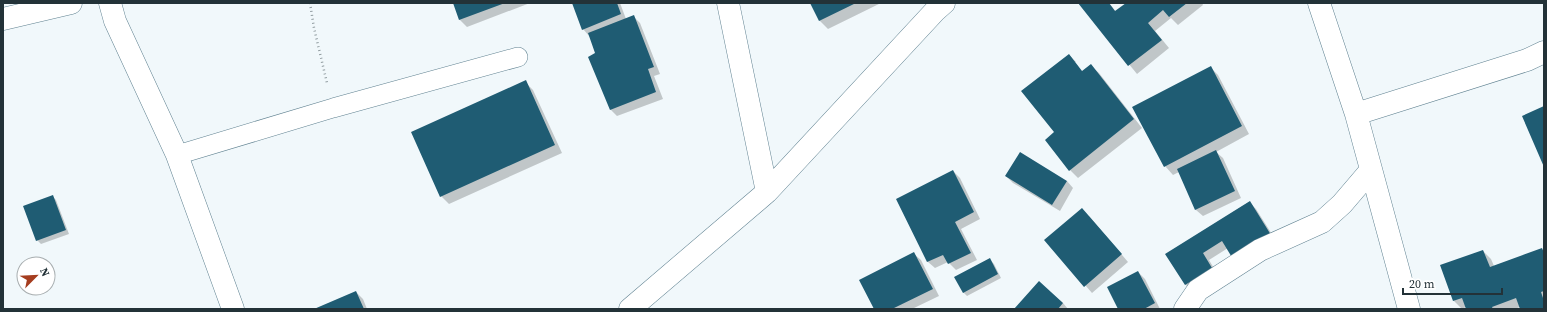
<svg xmlns="http://www.w3.org/2000/svg" width="1547" height="312" viewBox="0 0 1547 312" font-family="'Source Serif 4',serif">
<rect width="100%" height="100%" fill="#f1f8fb"/>
<path fill="#0003" d="M454 3H530L467 27 460 20Z
M573 3H620L626 19 633 16 640 23 660 74 654 76 663 99 617 116 611 110 597 54 590 37 583 29Z
M811 3H881L828 29 820 21Z
M1079 3H1109L1116 12 1127 3H1202L1203 5 1178 25 1171 18 1155 31 1169 48 1137 74Z
M1069 55 1076 62H1074L1084 75 1090 65 1099 73 1142 128 1078 178 1070 170 1056 133Z
M1210 67 1218 75 1249 134 1216 152 1223 158 1241 198 1203 216 1196 210 1179 172 1173 175 1165 166Z
M525 82 533 90 562 153 449 204 441 196Z
M953 171 960 178 980 219 961 229 977 260 956 270 948 262 935 268 928 262 897 200Z
M1006 176 1067 181 1073 188 1060 211 1013 183Z
M52 196 56 200 69 234 41 244 37 240Z
M1249 202 1256 209 1277 242 1228 248 1209 260 1218 275 1192 291 1185 284 1167 254Z
M1089 216 1128 262 1092 293 1046 240Z
M1542 249 1544 252V309H1521L1520 307 1515 309H1467L1466 307 1462 309 1454 301 1483 251 1491 259 1494 266Z
M914 254 921 260 939 296 912 309H875Z
M990 260 994 264 1001 278 967 296 963 292Z
M1138 272 1145 279 1160 309H1119Z
M1039 283 1063 303 1068 309H1016Z
M356 292 363 299 367 309H316Z"/>
<path fill="#1f5c73" d="M453 3H505L459 20Z
M572 3H617L621 14 582 30Z
M810 3H856L819 21Z
M1078 3H1109L1115 11 1126 3H1187L1169 17 1163 10 1148 23 1162 40 1128 66Z
M634 15 654 67 648 69 656 92 610 110 588 57 595 53 588 33Z
M1069 54 1082 71 1091 64 1134 119 1069 171 1045 140 1054 132 1021 91Z
M1211 66 1242 126 1164 167 1132 107Z
M526 80 555 145 440 197 411 132Z
M1544 106V167L1522 116Z
M1216 150 1235 191 1195 210 1177 169Z
M1020 152 1067 181 1052 205 1005 176Z
M953 170 974 212 955 222 971 253 948 264 943 255 927 262 896 199Z
M53 195 66 230 36 241 23 206Z
M1250 201 1271 235 1233 259 1222 241 1203 253 1212 268 1185 285 1165 254Z
M1082 208 1122 254 1084 287 1044 240Z
M1542 248 1544 253V291L1541 292 1544 301V308L1520 309 1516 298 1492 307 1493 309H1466L1462 298 1453 301 1440 265 1483 250 1490 267Z
M914 252 933 289 892 309H874L859 280Z
M990 258 998 274 963 293 954 277Z
M1138 271 1155 303 1144 309H1118L1107 287Z
M1039 281 1063 303 1058 309H1014Z
M356 291 364 309H314Z"/>
<g fill="none" stroke-linecap="round" stroke-linejoin="round">
<g stroke="#608291" stroke-width="20">
<path id="service" d="M177 155 333 108 518 57"/>
</g>
<g stroke="#608291" stroke-width="23">
<path id="minor" d="M728 3 767 192
M1319 3 1356 114 1409 309
M3 19 71 3
M1356 114 1527 60 1544 52
M630 309 767 192 935 11 944 3
M1185 309 1198 290 1260 250 1322 222 1342 204 1371 170"/>
</g>
<g stroke="#608291" stroke-width="23">
<path id="secondary" d="M110 3 115 21 177 155 233 309"/>
</g>
<path stroke="#939ea2" stroke-width="2.5" stroke-dasharray="1 3" stroke-linecap="butt" d="M310 3 314 28 327 83"/>
<use href="#service" stroke="#fff" stroke-width="19"/>
<use href="#minor" stroke="#fff" stroke-width="22"/>
<use href="#secondary" stroke="#fff" stroke-width="22"/>
</g>
<rect width="1547" height="312" fill="none" stroke="#233238" stroke-width="8"/>
<g transform="translate(36 276) rotate(66)"><circle r="19" fill="#ffffff" stroke="#a7adaf"/>
<path d="M0-3L7 15L0 10L-7 15Z" fill="#a53d1f"/>
<text y="-6" font-size="11" font-weight="bold" text-anchor="middle" fill="#233238">N</text>
</g>
<path d="M1403 288v6h99v-6" fill="none" stroke="#233238" stroke-width="2"/>
<text x="1409" y="288" font-size="12" fill="#233238" stroke="#ffffff" stroke-width="3" paint-order="stroke">20 m</text>
</svg>
